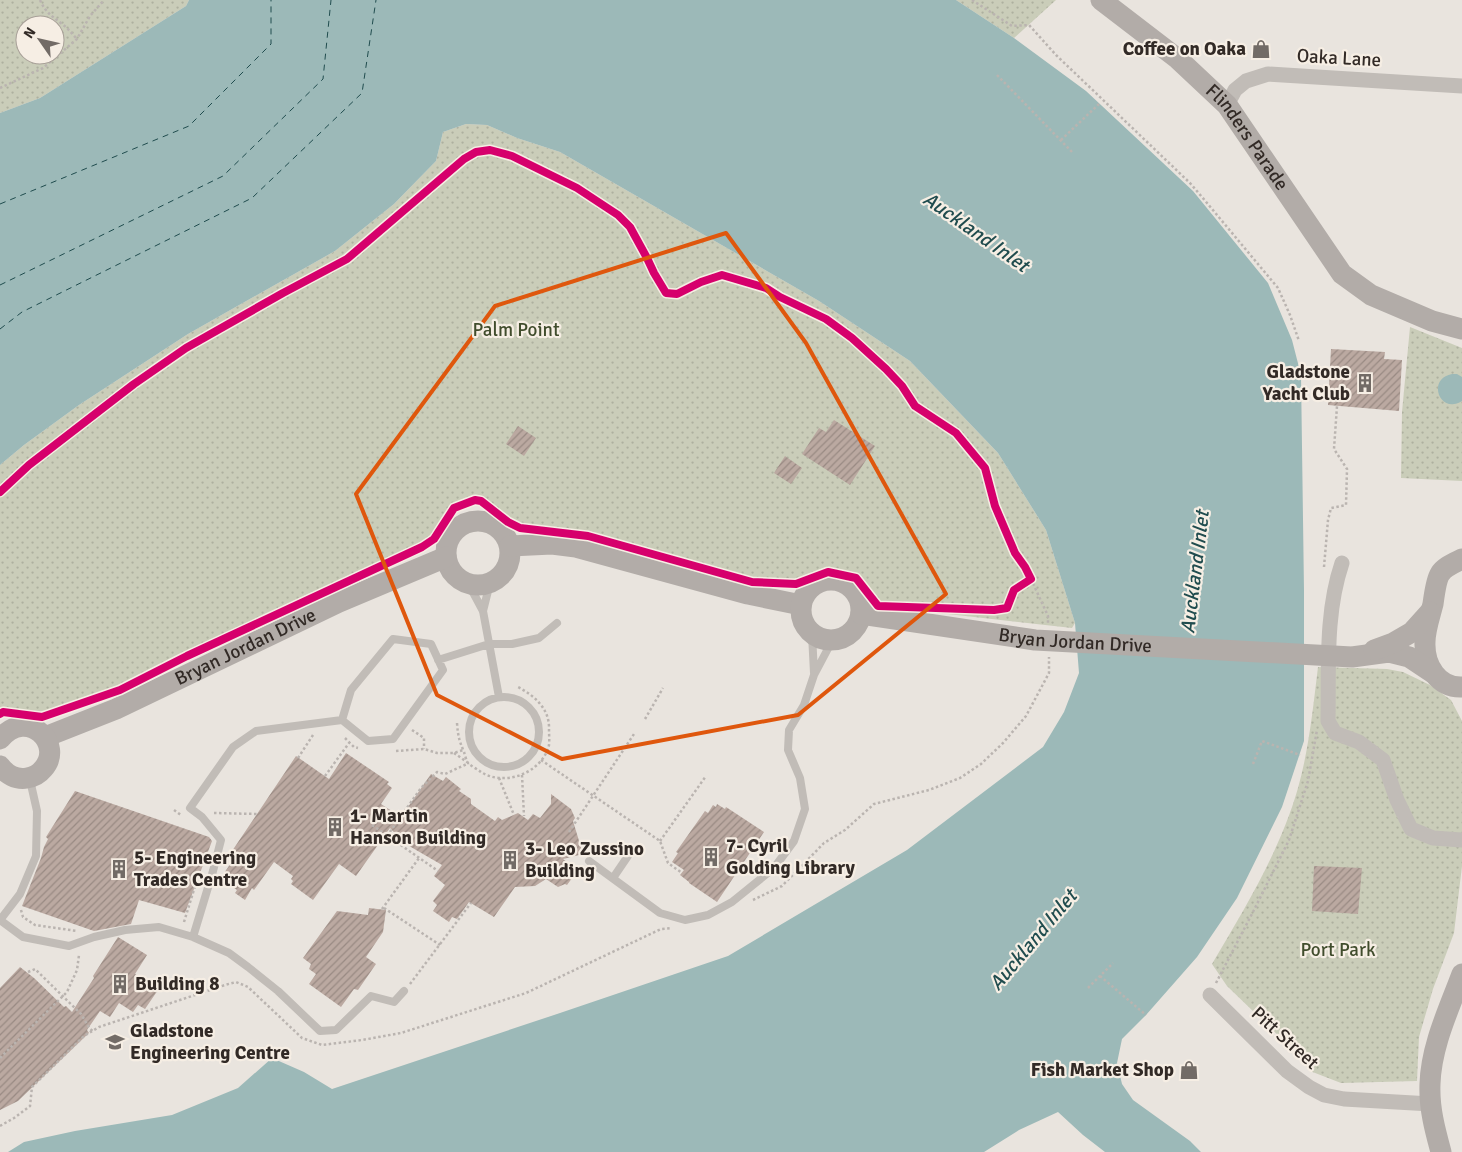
<svg xmlns="http://www.w3.org/2000/svg" width="1462" height="1152" viewBox="0 0 1462 1152" font-family="Signika,sans-serif">
<defs>
<pattern id="park-dots" width="8" height="8" patternUnits="userSpaceOnUse" patternTransform="scale(1.25)"><rect width="8" height="8" fill="#cacdb9"/><path d="M2 2h.1M6 6h.1" fill="none" stroke="#aeb09f" stroke-width="1.8" stroke-linecap="round"/></pattern>
<pattern id="building-hatch" width="6" height="6" patternUnits="userSpaceOnUse" patternTransform="scale(1.25)"><rect width="6" height="6" fill="#bba9a1"/><path d="M-1 1l2-2M0 6l6-6M5 7l2-2" fill="none" stroke="#998a83"/></pattern>
</defs>
<rect width="100%" height="100%" fill="#e9e4de"/>
<path fill="url(#park-dots)" fill-rule="evenodd" d="M0 0H189L186 6 40 98 0 113ZM25 25H55V55H25Z
M956 0H1056L1014 38Z
M466 124 487 125 517 138 560 152 819 301 910 361 998 453 1046 530 1075 623 1072 628 878 606 856 578 828 572 796 584 752 582 588 536 520 528 508 522 481 501 475 500 454 508 434 539 422 547 187 656 120 690 42 717 3 712 0 714V465L24 445 79 405 188 334 335 251 394 204 436 161 443 132Z
M1410 327 1462 348V481L1401 478 1402 412Z
M1318 667 1387 669 1403 672 1430 685 1451 700 1462 721V866L1454 933 1433 989 1419 1037 1417 1081 1341 1083 1310 1071 1284 1041 1227 986 1212 964C1245 908 1280 851 1298 788 1309 749 1313 708 1318 667Z"/>
<path fill="#9cb9b8" d="M189 0H956L1014 38 1086 91 1193 191 1268 283 1292 340 1301 375 1304 591V741L1282 807 1237 898 1197 957 1146 1015 1122 1039 1117 1063 1122 1084 1133 1100 1190 1141 1201 1152H1105L1083 1135 1058 1112 1019 1130 984 1152H8L24 1142 75 1131 172 1115 238 1088 272 1058 304 1072 332 1089 560 1013 728 956 907 850 1043 747 1064 712 1079 673 1075 623 1046 530 998 453 910 361 819 301 560 152 517 138 487 125 466 124 443 132 436 161 394 204 335 251 188 334 79 405 24 445 0 465V113L40 98 186 6Z
M1452 374H1457L1462 377V401C1440 415 1426 379 1452 374Z"/>
<g fill="none" stroke-linecap="round" stroke-linejoin="round">
<path stroke="#204c4e" stroke-width="1" stroke-dasharray="6 5" stroke-linecap="butt" d="M0 204 189 126 271 44V0
M0 285 223 176 323 79 331 0
M0 329 22 312 252 198 362 93 376 0"/>
</g>
<path fill="url(#building-hatch)" d="M1331 349 1385 352 1384 359 1402 360 1399 411 1328 405Z
M834 420 875 446 850 485 802 454 819 428 826 432Z
M518 426 536 438 524 456 506 444Z
M785 456 802 468 791 484 774 473Z
M346 753 389 782 387 784 392 788 381 804 401 817 431 774 443 781 446 777 461 789 459 791 471 799V804L495 821 498 817 502 820 518 813 528 820 533 814 540 818 551 804V794L571 809 575 818 573 821 583 854 563 859 578 870 567 885 565 884 558 887 546 879 535 886 515 887 494 917 469 902 457 919 452 917 449 922 433 911 437 905 433 901 445 885 434 876 442 865 404 843 390 828 356 876 339 864 313 900 291 884 293 881 291 879 293 876 274 862 254 890 252 888 245 900 235 893 237 890 220 879 233 860 228 857 296 756 329 779Z
M75 791 209 837 212 841 185 913 139 900 131 924 94 931 22 906 41 858 44 847 48 839 46 837Z
M717 804 725 809 726 807 764 832 717 902 689 883V882L680 875 684 870 672 862 678 853 676 852 705 811 708 813 713 805 716 807Z
M1314 866 1362 868 1358 914 1312 911Z
M369 908 386 910 383 932 366 957 376 964 358 990 354 989 341 1007 309 984 316 974 309 969 311 964 303 958 337 911 368 915Z
M118 937 147 955 135 974 158 990 145 1009 138 1005 133 1012 119 1003 110 1017 100 1011 87 1030 89 1033 18 1101 0 1110V988L20 967 34 978 64 1007 66 1006 72 1012 94 978 93 976Z"/>
<g fill="none" stroke-linecap="round" stroke-linejoin="round">
<path stroke="#bab4b0" stroke-width="2.5" stroke-dasharray="2.5 2.5" stroke-linecap="butt" d="M40 0C45 12 53 17 62 24 68 28 72 34 77 39
M972 0 1012 26 1029 25 1056 55 1190 183 1202 197 1278 288 1290 315 1299 341
M997 75 1072 152
M0 88 43 68 77 39 90 16 104 0
M1061 140 1099 104
M1324 567 1328 520 1331 508 1346 505 1347 469 1334 449 1337 406
M1031 579 1048 616V624
M645 719 663 688
M457 723C458 736 459 740 464 752 465 755 466 760 468 763 471 766 477 769 481 772 503 786 538 775 548 749 550 744 549 736 549 730 550 709 535 696 518 687
M412 730 424 738V749
M345 738 354 747 358 748
M396 751 424 749 437 753H454L463 750
M454 753 467 762
M298 758 313 735
M541 760 660 841 668 863 682 873
M1253 764 1262 741 1300 755
M522 775 524 816
M325 776 349 743
M499 778 514 815
M174 810 181 815
M214 813 257 814
M372 825 438 871
M569 832 634 734
M387 836 421 788 437 772 445 774 469 763
M660 841 706 776
M753 900 782 886 824 843 845 830 874 804 929 790 960 778 981 764 1003 743 1026 716 1049 673V657
M384 908 440 945
M382 909 419 858
M21 910 23 917 35 925 77 931
M184 922 196 883
M28 972 35 969 81 1014 90 1029 93 1031
M1100 976 1146 1015
M1216 983 1254 910 1289 840 1308 781 1317 730
M410 984 471 903
M1088 988 1113 963
M0 1058 67 992 77 970 79 955
M0 1126 14 1118 30 1106 32 1087 84 1036 99 1027 225 985 236 982 248 987 302 1038 322 1045 362 1040 401 1033 526 993 661 929 671 928"/>
<path stroke="#c1bcb7" stroke-width="8" d="M468 583 483 611 499 697
M483 611 490 583
M812 634 814 673
M438 660 489 644H512L539 638 557 623
M469 732a35 35 0 1 1 70 0a35 35 0 1 1-70 0Z
M589 861 660 913 685 920 708 915 732 902 774 868 794 841 805 809 800 778 788 750 789 730 804 705 814 675 832 641
M613 878 630 853
M0 920 23 937 69 946 94 937 125 930 159 927 193 937 229 953 248 967 278 991 320 1031 336 1030 371 996 394 1002 404 991
M0 920 20 894 36 856 37 811 30 780
M193 937 213 871 221 840 202 817 190 808 233 747 256 731 342 720 368 741 393 739 443 670 431 644 393 639 351 690 342 720"/>
<path stroke="#c1bcb7" stroke-width="15" d="M1227 105 1235 90 1246 81 1268 74 1462 86
M1342 563C1325 613 1329 668 1328 721L1335 733 1359 742 1383 760 1397 800 1411 829 1433 838 1462 840
M1210 995 1287 1071 1309 1087 1324 1095 1344 1099 1431 1104"/>
<g stroke="#b2aca8" stroke-width="21">
<path id="s1" d="M1101 0 1178 59 1227 105 1342 274 1371 295 1432 321 1462 329"/>
<circle cx="478" cy="553" r="32"/>
<path d="M510 546 552 544 576 547 748 594 801 605"/>
<path d="M1462 559C1454 563 1444 567 1440 574 1436 580 1434 597 1433 604 1430 616 1425 630 1425 642 1424 665 1438 688 1462 687"/>
<circle cx="831" cy="610" r="30"/>
<path id="s2" d="M861 614 1035 640 1352 657 1389 652 1409 657 1433 673"/>
<path d="M1374 650 1393 643 1412 632 1430 612"/>
<path id="s3" d="M45 737 116 709 339 602 446 557"/>
<path d="M0 739C28 706 65 745 43 769 39 774 33 777 27 778 16 780 6 774 0 766"/>
<path d="M1441 1152C1435 1130 1429 1108 1430 1084 1431 1046 1449 1009 1462 974"/>
</g>
<g stroke="#f6eee4" stroke-width="11">
<path id="cycleway" d="M0 492 29 465 134 384 186 348 283 293 347 259 464 159 476 152 490 150 512 156 577 188 618 215 630 227 647 258 654 273 666 293 677 294 701 282 722 275 766 288 780 297 826 319 852 338 886 369 902 386 915 406 956 433 985 468 995 506 1015 553 1025 567 1031 579 1014 590 1007 608 994 610 878 606 856 578 828 572 796 584 752 582 588 536 520 528 508 522 481 501 475 500 454 508 434 539 422 547 187 656 120 690 42 717 3 712 0 714"/>
</g>
<use href="#cycleway" stroke="#d6006c" stroke-width="8"/>
</g>
<path fill="none" stroke="#df570d" stroke-width="4" stroke-linejoin="round" d="M726 233 806 343 946 594 798 715 562 759 437 695 356 494 495 306Z"/>
<defs>
<g id="shop-bare" transform="scale(1.5)"><path d="M-5-2.5h2.3a2.7 3.5 0 0 1 5.4 0H5L5.5 6h-11ZM-1.5-2.5h3a1.5 2.3 0 0 0-3 0Z" fill="#726b66" stroke="#f6eee4" stroke-width="2.5" paint-order="stroke"/></g>
<g id="building-bare" transform="scale(1.5)"><path d="M-4-6H4V6H1V3H-1V6H-4ZM-2.5-4.3h1.7v1.8h-1.7ZM.8-4.3h1.7v1.8H.8ZM-2.5-1h1.7V.8h-1.7ZM.8-1h1.7V.8H.8Z" fill="#726b66" stroke="#f6eee4" stroke-width="2.5" paint-order="stroke"/></g>
<g id="university-bare" transform="scale(1.5)"><path d="M0-5L7-2L0 1L-7-2ZM-4 1L0 2.5L4 1V4Q0 6-4 4Z" fill="#726b66" stroke="#f6eee4" stroke-width="2.5" paint-order="stroke"/></g>
</defs>
<g fill-rule="evenodd">
<use href="#shop-bare" x="1261" y="49"/>
<use href="#building-bare" x="1365" y="383"/>
<use href="#building-bare" x="335" y="827"/>
<use href="#building-bare" x="711" y="857"/>
<use href="#building-bare" x="510" y="860"/>
<use href="#building-bare" x="119" y="869"/>
<use href="#building-bare" x="120" y="984"/>
<use href="#university-bare" x="115" y="1042"/>
<use href="#shop-bare" x="1189" y="1070"/>
</g>
<g text-anchor="middle" dominant-baseline="central" stroke-width="4.5" stroke-linejoin="round" paint-order="stroke">
<g font-size="19" font-weight="bold" fill="#322a26" stroke="#f6eee4" text-anchor="start">
<text x="1246" y="49" text-anchor="end">Coffee on Oaka</text>
<text x="1350" y="372" text-anchor="end">Gladstone<tspan x="1350" dy="22">Yacht Club</tspan></text>
<text x="350" y="816">1- Martin<tspan x="350" dy="22">Hanson Building</tspan></text>
<text x="726" y="846">7- Cyril<tspan x="726" dy="22">Golding Library</tspan></text>
<text x="525" y="849">3- Leo Zussino<tspan x="525" dy="22">Building</tspan></text>
<text x="134" y="858">5- Engineering<tspan x="134" dy="22">Trades Centre</tspan></text>
<text x="135" y="984">Building 8</text>
<text x="130" y="1031">Gladstone<tspan x="130" dy="22">Engineering Centre</tspan></text>
<text x="1174" y="1070" text-anchor="end">Fish Market Shop</text>
</g>
<g font-size="19" fill="#322a26" stroke="#f6eee4">
<text transform="translate(1339 58) rotate(3)">Oaka Lane</text>
<text stroke="none"><textPath href="#s1" startOffset="202">Flinders Parade</textPath></text>
<text stroke="none"><textPath href="#s2" startOffset="216">Bryan Jordan Drive</textPath></text>
<text stroke="none"><textPath href="#s3" startOffset="220">Bryan Jordan Drive</textPath></text>
<text transform="translate(1285 1038) rotate(42)">Pitt Street</text>
</g>
<g font-size="19" fill="#414d2d" stroke="#f6eee4">
<text x="516" y="330">Palm Point</text>
<text x="1338" y="950">Port Park</text>
</g>
<g font-size="20" font-style="italic" fill="#204c4e" stroke="#f6eee4">
<text transform="translate(976 232) rotate(35)">Auckland Inlet</text>
<text transform="translate(1195 572) rotate(-83)">Auckland Inlet</text>
<text transform="translate(1033 940) rotate(-50)">Auckland Inlet</text>
</g>
</g>
<g transform="translate(40 40) rotate(304)"><circle r="24" fill="#f6eee4" stroke="#a8a098"/>
<path d="M0-4L9 19L0 12L-9 19Z" fill="#726b66"/>
<text y="-8" font-size="14" font-weight="bold" text-anchor="middle" fill="#322a26">N</text>
</g>
</svg>
